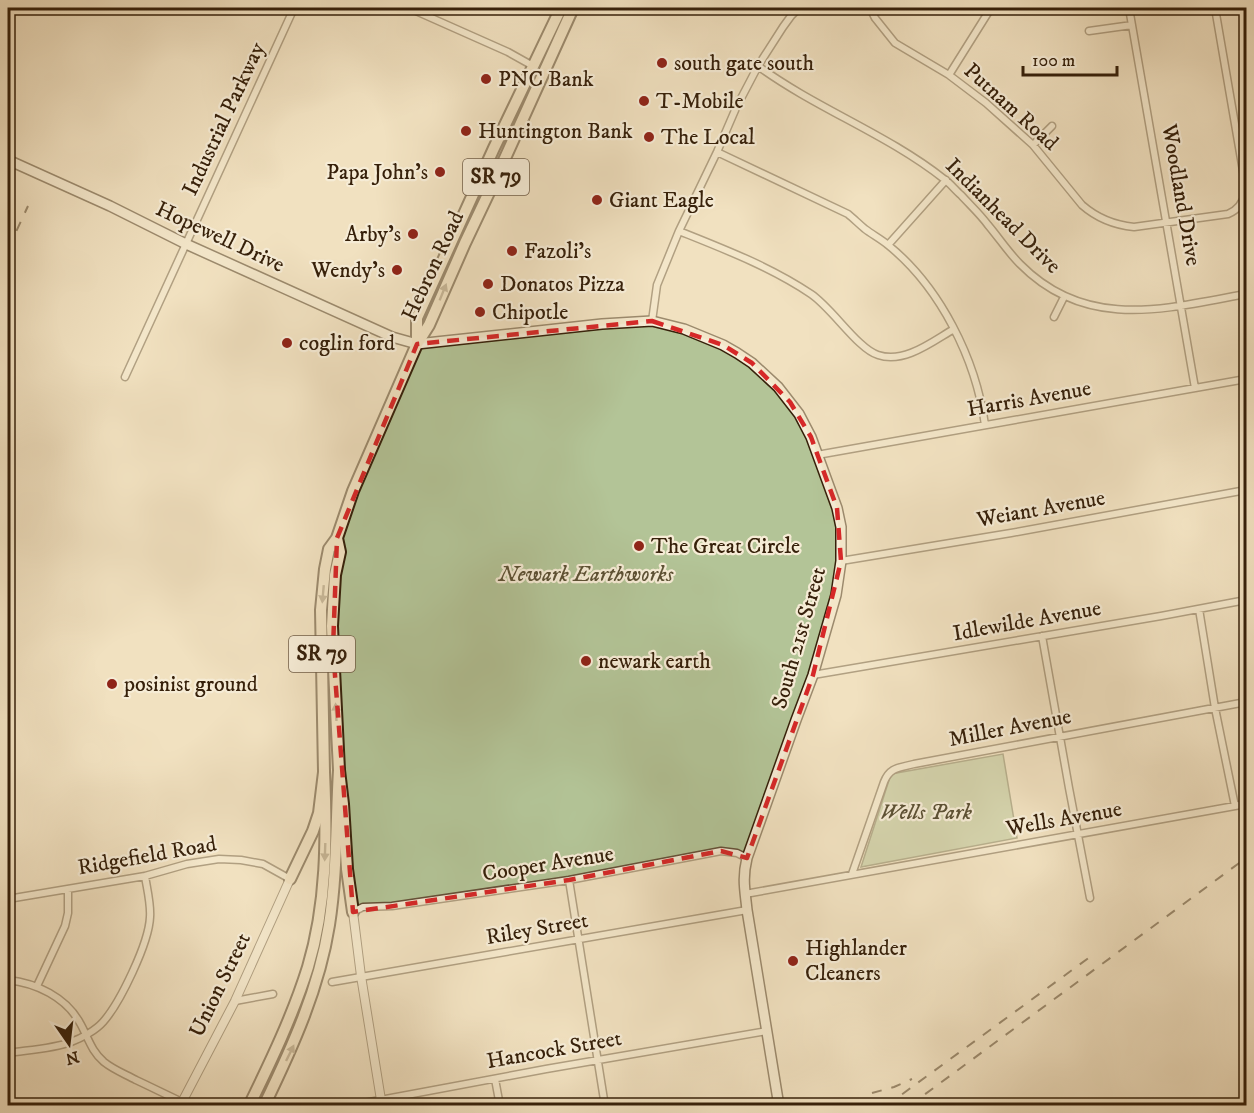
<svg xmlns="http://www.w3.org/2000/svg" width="1254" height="1113" viewBox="0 0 1254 1113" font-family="'IM FELL DW Pica',serif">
<rect width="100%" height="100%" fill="#f1e1c0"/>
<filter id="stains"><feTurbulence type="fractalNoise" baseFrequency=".00333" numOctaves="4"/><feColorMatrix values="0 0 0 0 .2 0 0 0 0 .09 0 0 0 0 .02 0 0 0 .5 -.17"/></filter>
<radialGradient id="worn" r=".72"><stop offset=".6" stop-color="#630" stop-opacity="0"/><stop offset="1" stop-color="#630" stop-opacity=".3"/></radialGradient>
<path fill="#b3c497" stroke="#747250" stroke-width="1.5" d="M626 322 684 329 752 363 799 414 841 527 836 598 747 858 721 851 569 880 374 906 353 912 332 626 337 538 417 344Z
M1003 754 1017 838 861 867 891 774Z"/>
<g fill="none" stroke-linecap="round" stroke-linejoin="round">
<g stroke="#655038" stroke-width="9">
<path id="minor" d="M409 8 508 52 533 66
M870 8 875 18 895 43 949 75 986 103 1033 145 1082 205C1098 219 1114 225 1134 227L1228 214C1238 210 1243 203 1246 192
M1129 8 1195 388
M1215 8 1246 188
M1089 31 1132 25
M758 66C817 109 887 134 944 179 950 183 955 190 961 195 970 205 980 214 988 225 999 238 1008 252 1020 264 1086 331 1164 309 1246 294
M949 75 991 8
M1033 145 1052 126
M717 152 848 214C854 219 859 224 865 229 873 235 881 239 888 245 940 287 976 359 985 425
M679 231C724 249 771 267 811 294 832 308 858 349 878 355 905 364 933 341 954 329
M888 245 946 180
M1054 317 1064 297
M652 321 657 285 679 231 717 152 736 108 758 66 783 27 791 16 799 8
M125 377 294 8
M817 455 1246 379
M841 561 1011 533 1246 490
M1199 609 1215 708 1235 806
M1042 636 1069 788 1090 898
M813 675 1161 616 1246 600
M852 874 884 782C890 767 899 768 914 764L1246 702
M569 880 605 1106
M745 894 1246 804
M8 899 145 876 187 864 219 859 241 860 263 864 290 879
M353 912 363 907 392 906 569 880 721 851 737 853 747 858
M8 980C36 983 66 997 80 1023 88 1037 91 1051 104 1062 114 1070 125 1074 136 1080 151 1087 167 1095 182 1102
M332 982 747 910
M37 986 65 926 68 913V889
M235 1001 273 994
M8 1053C28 1050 52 1049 71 1042 82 1038 96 1030 103 1022 120 1003 149 943 150 917 151 904 147 889 145 876
M495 1079 500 1106
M348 1106 546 1069 767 1031"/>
</g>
<g stroke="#655038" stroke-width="10">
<path id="tertiary" d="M353 912 361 976 382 1106
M180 1106 235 1001 290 879"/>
</g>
<g stroke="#36200a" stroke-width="12">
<path id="secondary" d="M8 160 110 206 186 244 392 337 417 344 602 324 652 321 684 329 723 345 737 353 752 363 778 387 799 414 811 437 837 508 841 527V561L836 595 813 675 796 720 747 858C742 879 745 890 747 910L779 1106"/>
</g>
<g stroke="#36200a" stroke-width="14">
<path id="trunk" d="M417 342V318L494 148 561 8
M337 538 340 552 335 575 332 626 333 649 339 770 343 804 347 869 353 912
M290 879 313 831 319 813 324 772 321 610 325 569 329 549 337 538 353 491 417 344 429 325 465 243 501 167 573 8"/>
</g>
<g stroke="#36200a" stroke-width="14">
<path id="motorway" d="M249 1106C271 1061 293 1015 308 967 327 904 327 837 324 772
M264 1106C292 1048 319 989 329 925 337 874 336 822 339 770"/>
</g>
<use href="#minor" stroke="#f6ecd6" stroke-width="6"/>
<use href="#tertiary" stroke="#f6ecd6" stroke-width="8"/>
<use href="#secondary" stroke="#f6ecd6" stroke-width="9"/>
<use href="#trunk" stroke="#f1e1c0" stroke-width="10"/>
<use href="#motorway" stroke="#f1e1c0" stroke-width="10"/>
<path stroke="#36200a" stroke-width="2" stroke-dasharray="10 10" stroke-linecap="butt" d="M8 249 28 206
M872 1093 894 1087 912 1079
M886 1106 1094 954
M909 1106 1246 858"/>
</g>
<defs><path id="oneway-solid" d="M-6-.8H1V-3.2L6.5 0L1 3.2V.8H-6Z" transform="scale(1.5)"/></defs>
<g fill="#948065">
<use href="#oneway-solid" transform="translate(443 292) rotate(-68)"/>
<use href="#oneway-solid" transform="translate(323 594) rotate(95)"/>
<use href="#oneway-solid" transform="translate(336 712) rotate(-93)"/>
<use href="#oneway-solid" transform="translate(325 852) rotate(92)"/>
<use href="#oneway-solid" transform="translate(290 1053) rotate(-64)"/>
</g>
<path d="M0 0H1254V1113H0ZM652 321 723 345 752 363 790 402 811 437 837 508 841 561 813 675 747 858 721 851 569 880 353 912 333 649 337 538 417 344Z" fill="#f1e1c0" fill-opacity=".55" fill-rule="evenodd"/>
<path fill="none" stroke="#d62828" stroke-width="4.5" stroke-dasharray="12 8" stroke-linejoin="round" d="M652 321 723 345 752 363 790 402 811 437 837 508 841 561 813 675 747 858 721 851 569 880 353 912 333 649 337 538 417 344Z"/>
<g fill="#8f2418" stroke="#f6ecd6" stroke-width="2">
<circle cx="662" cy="63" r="6"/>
<circle cx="486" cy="79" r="6"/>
<circle cx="644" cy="101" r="6"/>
<circle cx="466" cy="131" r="6"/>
<circle cx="649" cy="137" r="6"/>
<circle cx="440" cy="172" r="6"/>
<circle cx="597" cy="200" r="6"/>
<circle cx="413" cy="234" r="6"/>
<circle cx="512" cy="251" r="6"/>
<circle cx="397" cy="270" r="6"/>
<circle cx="488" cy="284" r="6"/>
<circle cx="480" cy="312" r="6"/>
<circle cx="287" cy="343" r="6"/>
<circle cx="639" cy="546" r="6"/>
<circle cx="586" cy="661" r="6"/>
<circle cx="112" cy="684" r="6"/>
<circle cx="793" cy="961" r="6"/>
</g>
<g text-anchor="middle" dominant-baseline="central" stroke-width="4.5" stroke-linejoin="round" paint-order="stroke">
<g fill="#f6ecd6" stroke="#705d47" stroke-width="1.5">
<rect x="463" y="159" width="66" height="36" rx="4.5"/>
<rect x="289" y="636" width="66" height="36" rx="4.5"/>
</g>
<g font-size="21" font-weight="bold" fill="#36200a">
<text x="496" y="177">SR 79</text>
<text x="322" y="654">SR 79</text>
</g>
<g font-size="22" fill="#36200a" stroke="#f6ecd6" text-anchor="start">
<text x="674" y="63">south gate south</text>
<text x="498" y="79">PNC Bank</text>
<text x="656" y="101">T-Mobile</text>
<text x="478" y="131">Huntington Bank</text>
<text x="661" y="137">The Local</text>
<text x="428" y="172" text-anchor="end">Papa John's</text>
<text x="609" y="200">Giant Eagle</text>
<text x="401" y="234" text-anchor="end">Arby's</text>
<text x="524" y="251">Fazoli's</text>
<text x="385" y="270" text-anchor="end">Wendy's</text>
<text x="500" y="284">Donatos Pizza</text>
<text x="492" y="312">Chipotle</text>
<text x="299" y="343">coglin ford</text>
<text x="651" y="546">The Great Circle</text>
<text x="598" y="661">newark earth</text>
<text x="124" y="684">posinist ground</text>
<text x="805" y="948">Highlander<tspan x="805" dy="25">Cleaners</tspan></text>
</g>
<g font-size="22" fill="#36200a" stroke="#f6ecd6">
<text transform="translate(1011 107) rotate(42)">Putnam Road</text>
<text transform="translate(224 119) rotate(-65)">Industrial Parkway</text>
<text transform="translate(1181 195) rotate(80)">Woodland Drive</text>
<text transform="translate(1003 216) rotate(45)">Indianhead Drive</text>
<text transform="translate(220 237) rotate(25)">Hopewell Drive</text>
<text transform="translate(433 266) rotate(-65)">Hebron Road</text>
<text transform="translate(1029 399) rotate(-10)">Harris Avenue</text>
<text transform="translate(1041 509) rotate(-10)">Weiant Avenue</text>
<text transform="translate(1027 621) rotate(-10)">Idlewilde Avenue</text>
<text transform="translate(799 638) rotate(-74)">South 21st Street</text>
<text transform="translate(1010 728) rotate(-11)">Miller Avenue</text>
<text transform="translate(1064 819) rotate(-10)">Wells Avenue</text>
<text transform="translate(147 856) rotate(-10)">Ridgefield Road</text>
<text transform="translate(548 864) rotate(-9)">Cooper Avenue</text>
<text transform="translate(537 929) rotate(-10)">Riley Street</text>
<text transform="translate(220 985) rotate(-64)">Union Street</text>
<text transform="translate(554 1050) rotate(-10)">Hancock Street</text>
</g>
<g font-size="22" font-style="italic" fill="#5c5134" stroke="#f6ecd6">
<text x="586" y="574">Newark Earthworks</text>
<text x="926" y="812">Wells Park</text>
</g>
</g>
<rect width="1254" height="1113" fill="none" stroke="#f1e1c0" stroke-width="30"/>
<rect x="9" y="9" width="1236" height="1095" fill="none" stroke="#36200a" stroke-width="3"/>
<rect x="15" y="15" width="1224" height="1083" fill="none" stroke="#36200a" stroke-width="1.5"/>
<g transform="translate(69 1044) rotate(166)" stroke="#f6ecd6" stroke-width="4.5" paint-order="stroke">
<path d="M0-4.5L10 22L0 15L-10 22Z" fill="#36200a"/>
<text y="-9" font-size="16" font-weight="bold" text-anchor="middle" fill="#36200a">N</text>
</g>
<path d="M1023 66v9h94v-9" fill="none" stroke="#36200a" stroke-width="3"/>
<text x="1032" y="66" font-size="18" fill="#36200a" stroke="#f6ecd6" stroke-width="4.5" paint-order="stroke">100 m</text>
<rect width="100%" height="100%" filter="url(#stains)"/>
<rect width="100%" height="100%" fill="url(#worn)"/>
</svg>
